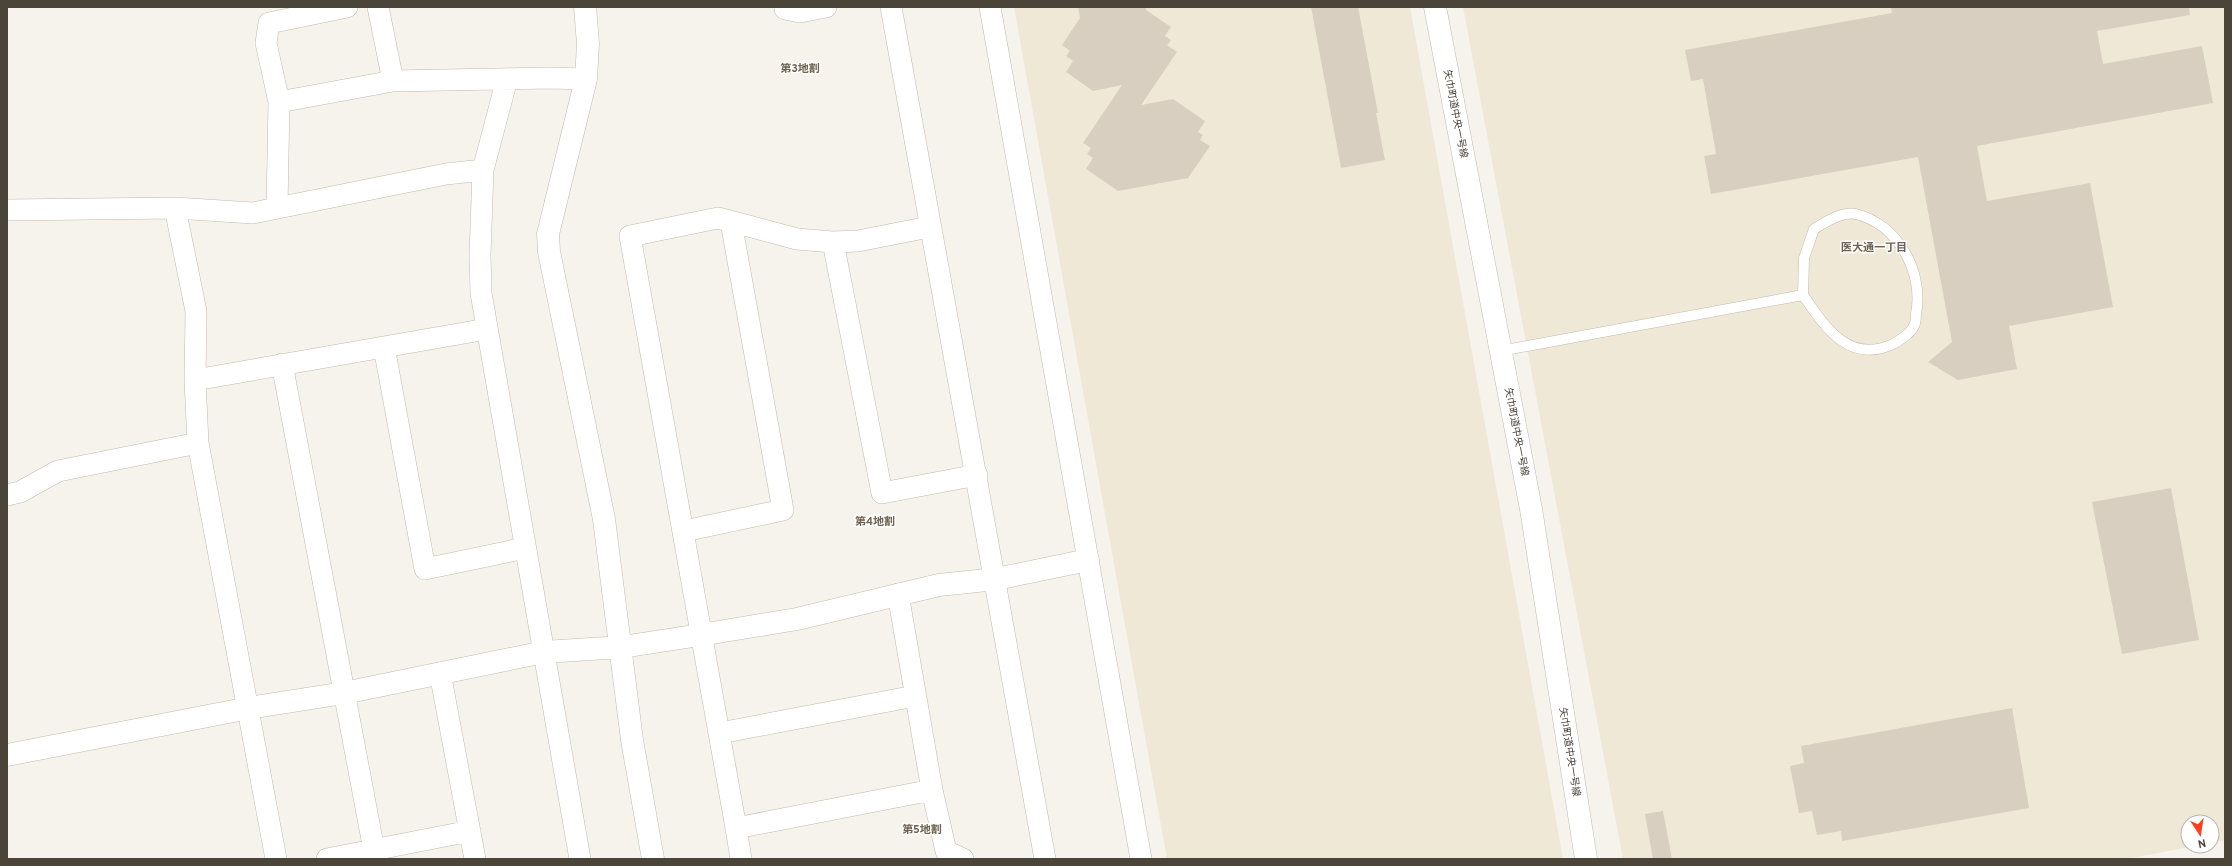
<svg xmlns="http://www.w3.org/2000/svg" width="2232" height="866" viewBox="0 0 2232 866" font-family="Overpass,'Noto Sans JP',sans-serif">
<rect width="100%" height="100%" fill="#f6f3ec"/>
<path fill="#efe8d6" d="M1014 7H1410L1563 859H1167Z
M1463 7H2225V840L2212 843V822H2188V846H2195L2126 859H1623Z"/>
<path fill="#d8cfc1" d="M1078 7H1146V10L1171 27 1165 36 1171 40 1167 45 1177 52 1141 105 1173 99 1205 121 1198 132 1203 135 1200 140 1210 146 1188 178 1118 191 1086 169 1093 158 1087 154 1091 148 1083 143 1122 85 1093 91 1066 72 1073 61 1066 56 1070 51 1062 45 1080 18Z
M1311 7H1358L1378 113H1376L1385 160 1341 168Z
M1891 7H2189L2190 15 2097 31 2103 64 2202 46 2213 103 1977 146 1987 201 2090 183 2113 307 2009 326 2017 369 1958 380 1928 362 1952 342 1918 157 1711 194 1704 156 1716 154 1703 79 1691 81 1685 50 1892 13Z
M2171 488 2199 640 2122 654 2092 502Z
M2012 708 2029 808 1842 841 1841 831 1817 835 1812 811 1799 813 1790 766 1804 763 1801 746Z
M1663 811 1672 859H1653L1645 814Z"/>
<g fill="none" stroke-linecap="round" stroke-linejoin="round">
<g stroke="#c2bbae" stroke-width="11">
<path id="service" d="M1500 351 1803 295 1804 258 1814 229C1826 222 1842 211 1856 214 1899 225 1924 273 1916 314 1916 317 1916 322 1914 326 1911 333 1898 342 1891 345 1848 363 1825 327 1803 295"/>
</g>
<g stroke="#c2bbae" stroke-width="22">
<path id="minor" d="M378 7 393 81
M785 7V9L800 12 826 7
M891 7C940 291 996 575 1045 859
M990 7 1141 859
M507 79 483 170 480 256 481 293 580 859
M279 102 393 81 550 78 586 79
M277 207 279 102 266 43 269 23 347 7
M175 208 196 311 195 380 487 329
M7 210 175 208 253 213 446 174 483 170
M929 227 858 241 833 242 797 239 718 218 630 236 736 828 932 790
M833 242 882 493 977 475
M384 347 425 569 525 548
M282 364 374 850
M195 380 198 443
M7 495 20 492 58 471 198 443 276 859
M684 531 783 510 731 222
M898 594 932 790 946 851 963 859
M440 673 475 859
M720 733 915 696
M736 828 741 859
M327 859 470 831"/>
</g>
<g stroke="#c2bbae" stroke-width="23">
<path id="tertiary" d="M585 7 588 44 586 79 548 234 549 252 604 519 632 740 653 859
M1435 7 1531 509 1586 859
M7 755 249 708 344 693 544 652 622 647 700 635 797 619 939 585 996 579 1088 560"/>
</g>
<use href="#service" stroke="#fff" stroke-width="10"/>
<use href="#minor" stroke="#fff" stroke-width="21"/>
<use href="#tertiary" stroke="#fff" stroke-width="22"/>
</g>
<g text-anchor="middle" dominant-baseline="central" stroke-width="3" stroke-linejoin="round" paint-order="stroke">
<g font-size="10" fill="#4b4439" stroke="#fff">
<text transform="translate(1455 114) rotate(79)">矢巾町道中央一号線</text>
<text transform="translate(1516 432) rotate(79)">矢巾町道中央一号線</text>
<text transform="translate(1569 752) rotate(81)">矢巾町道中央一号線</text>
</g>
<g font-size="11" font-weight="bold" fill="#6e6250" stroke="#fff">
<text x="800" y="69">第3地割</text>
<text x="1874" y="248">医大通一丁目</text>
<text x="875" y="522">第4地割</text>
<text x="922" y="830">第5地割</text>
</g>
</g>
<rect width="2232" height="866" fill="none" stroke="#4b4439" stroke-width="16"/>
<g transform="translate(2200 834) rotate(168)"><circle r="19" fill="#ffffff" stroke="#b7b4b0"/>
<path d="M0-3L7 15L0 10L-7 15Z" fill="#fc3f1d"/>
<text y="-6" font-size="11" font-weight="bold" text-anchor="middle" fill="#4b4439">N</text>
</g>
</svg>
